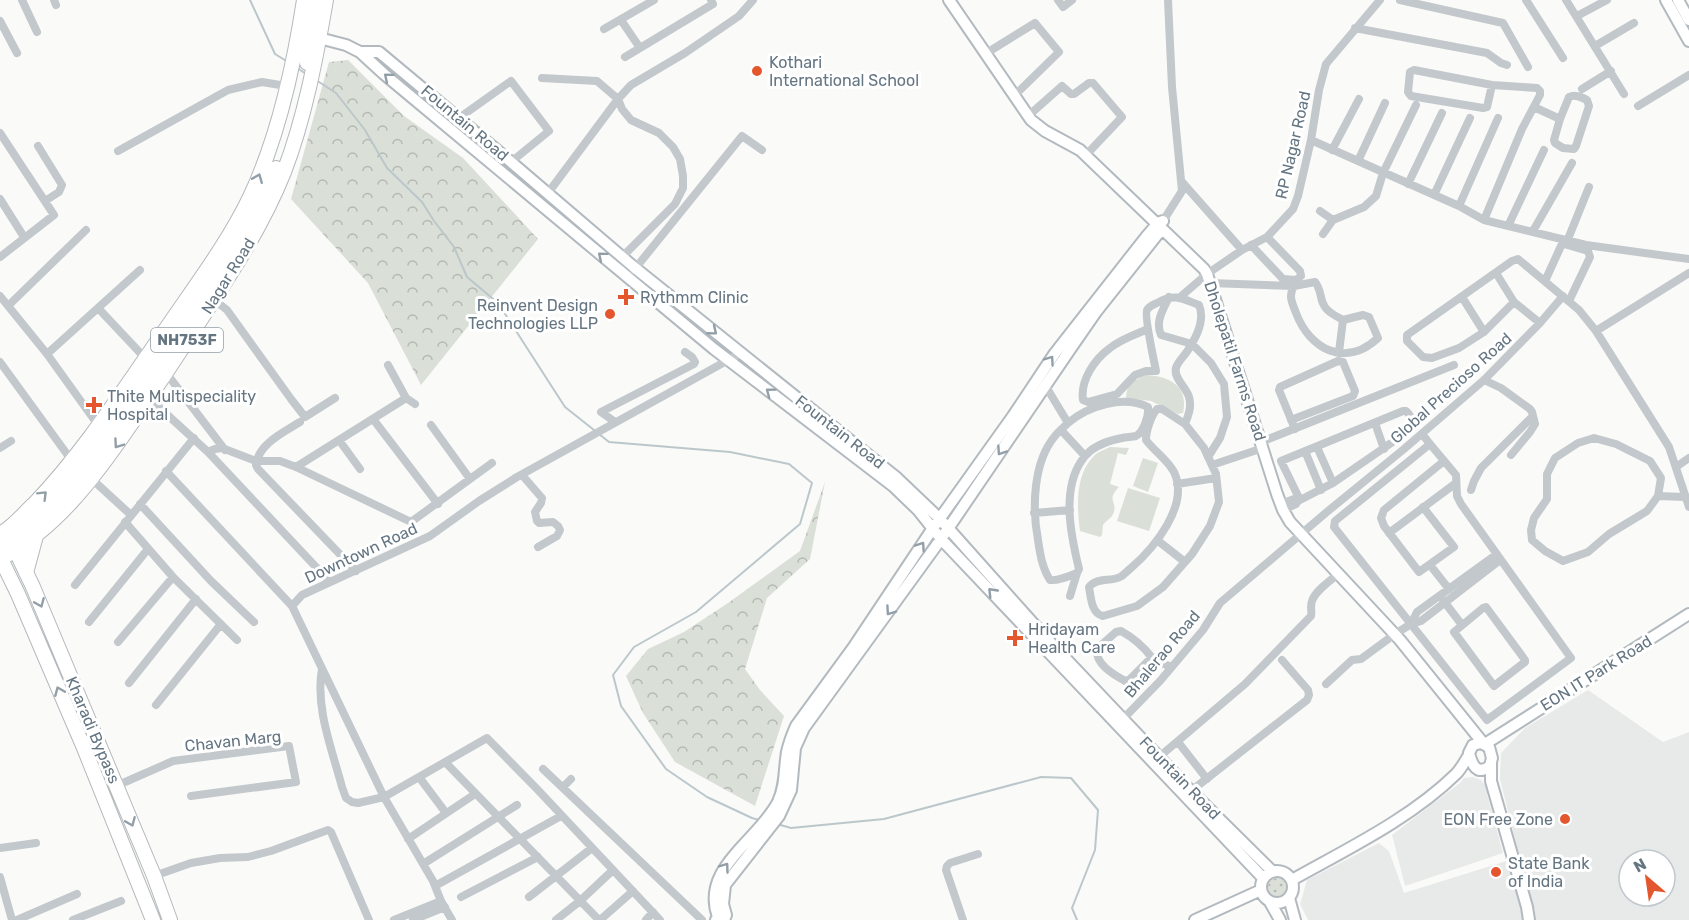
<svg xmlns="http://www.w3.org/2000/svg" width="1689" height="920" viewBox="0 0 1689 920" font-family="Rubik,sans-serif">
<defs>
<pattern id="forest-crowns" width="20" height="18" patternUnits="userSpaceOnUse" patternTransform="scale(1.5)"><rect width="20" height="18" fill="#dadfd7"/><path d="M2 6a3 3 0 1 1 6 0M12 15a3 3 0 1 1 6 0" fill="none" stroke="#b4b9b4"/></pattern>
<pattern id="garden-dots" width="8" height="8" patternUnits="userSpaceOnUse" patternTransform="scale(1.5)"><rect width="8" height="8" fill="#dadfd7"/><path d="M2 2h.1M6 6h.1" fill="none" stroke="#b4b9b4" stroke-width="1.8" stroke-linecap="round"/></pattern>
</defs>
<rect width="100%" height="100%" fill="#fafaf8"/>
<path fill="#e8e9e9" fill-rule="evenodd" d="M1588 690 1663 742 1689 732V920H1535L1500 779 1501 753 1525 728ZM1629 860H1665V896H1629Z
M1473 777 1481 780 1487 788V794L1503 853 1405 886 1392 835 1460 783 1464 778Z
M1379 843 1389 851 1404 893 1513 859 1525 920H1308L1300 904 1307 880Z"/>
<path fill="#dadfd7" d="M1146 375C1169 376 1189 386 1183 413L1178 414 1151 401 1126 398C1127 383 1133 381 1146 375Z
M1110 447 1129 448 1126 455 1118 453 1110 484 1119 487C1105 501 1119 502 1113 514 1111 519 1106 520 1103 525L1102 535 1100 537 1080 531C1077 506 1075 476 1093 457 1097 452 1104 450 1110 447Z
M1143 458 1158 463 1148 492 1133 486Z
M1128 488 1160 498 1149 531 1117 521Z"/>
<path fill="url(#forest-crowns)" d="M348 60 404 116 463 158 538 239 421 385 368 283 291 199 329 62Z
M825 482 810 559 767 598 745 669 760 690 784 716 755 806 675 762 643 713 626 676 648 649 684 632 728 603 800 551Z"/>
<path fill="url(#garden-dots)" d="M1268 887a9 9 0 1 1 18 0a9 9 0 1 1-18 0Z"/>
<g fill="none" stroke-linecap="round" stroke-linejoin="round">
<path stroke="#bbc7cb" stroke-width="2" d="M250 0 275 54 288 62
M296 67 306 74
M316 80 336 93 365 130 387 168 422 202 434 221 454 247 467 277 498 303 565 407 594 430
M599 434 609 442 730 452 789 464 812 483 800 524 696 612 634 647 613 675 621 706 666 769 707 797 752 818 759 820
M777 824 791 828 884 819 1041 777 1071 778 1098 810 1095 850 1072 908 1077 920"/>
<g stroke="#b3babf" stroke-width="14">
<path id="secondary" d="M949 0 1031 120 1045 131 1080 150 1204 269 1207 274 1277 494 1283 510 1290 522 1400 640 1483 743
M1666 0 1689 41
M1678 0 1689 20
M319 38 346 45 360 52 384 74 714 349 893 486 918 510 941 539 1263 878
M360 52H379L511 162 635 268 897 478 940 519 1048 640 1176 775
M1481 743 1489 747 1492 758 1490 766C1477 776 1472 765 1469 753L1473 745Z
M1485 744 1689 614
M1491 763V781L1527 907 1529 920
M1187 787 1272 871
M1261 887a16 16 0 1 1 32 0a16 16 0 1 1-32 0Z
M1292 880C1347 849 1410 819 1456 774 1461 769 1465 761 1469 755
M1289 898 1295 920
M1270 902 1280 920
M716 920 718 917C700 868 758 841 778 802 786 785 784 769 787 752 789 743 792 735 796 726L853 648 933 528 1013 416 1055 353 1146 237 1158 223 1163 221
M724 920 726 915 723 904 725 885 779 816 791 790 795 748 804 728 941 539 1071 348 1096 312 1161 230
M1195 920 1261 890"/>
</g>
<g stroke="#b4b9bd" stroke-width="16">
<path id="highway" d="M307 63 314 0
M0 534C13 527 23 514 34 504 86 450 127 384 170 323 198 282 229 241 250 197 279 136 294 65 304 0
M12 543 33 587 154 876 170 920
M0 547C40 525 85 466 112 429L252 218 276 168
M0 557 18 594 84 748 153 920
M0 559C56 529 94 478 129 427 151 396 171 365 192 333 226 281 261 230 284 172 305 117 316 58 326 0
M26 573 36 536"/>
</g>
<path stroke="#c3c8cc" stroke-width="8" d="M22 0 37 32
M54 0 56 5
M1058 0 1063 7 1072 0
M1400 0 1503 23 1528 67
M1526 0 1563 58
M1566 0 1624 94
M1577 16 1607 0
M621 20 640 48 713 4 711 0
M0 21 17 53
M1355 28 1487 53 1501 63 1507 65
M604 29 654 0
M1595 46 1634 23
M985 54 1035 23 1059 52 1014 96
M625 57 640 48
M542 78 597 81 618 99 622 109 631 120 659 133 673 147 680 159 683 176V188L675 204 622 257
M1582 89 1611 71
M1638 106 1689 75
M1534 107 1560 119 1554 140 1555 143 1563 148 1574 149 1576 146 1589 106 1587 100C1581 97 1575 94 1569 97L1560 119
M1028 116 1062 86 1071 94H1074L1089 83H1093L1122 117 1086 155
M459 118 511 81 549 131 511 162
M0 133 54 215 0 257
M1311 140 1459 206 1484 220 1586 245 1689 259
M38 146 62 185 59 192 45 201
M1332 150 1359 99
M118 151 228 90 262 82 286 86
M1358 161 1385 103
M1182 182 1242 250
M1408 184 1442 113
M548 193 618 99 631 85 685 53 739 16 753 0
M1434 195 1470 118
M0 199 24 237
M1459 206 1498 118
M1320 211 1333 220
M1484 220 1522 129 1540 95V91L1537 88 1492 85 1414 70 1410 72 1408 92 1411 96 1483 108 1487 107 1492 85
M1163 221 1182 191 1172 87 1168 0
M1508 226 1544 150
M1533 231 1572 163
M1323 234 1333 220 1364 207 1376 196 1383 173 1416 105
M1568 239 1589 187
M1251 245 1283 279 1296 280 1301 276 1300 271 1267 237
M634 270 742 136 762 150
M1496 273 1514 302 1540 323
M1545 281 1561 246 1564 244 1588 251 1590 257 1569 301
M1210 283 1294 286 1315 282C1320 288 1320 294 1322 301 1325 311 1334 315 1343 320L1339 352
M1294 286C1288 296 1292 302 1296 313 1310 350 1346 368 1378 338L1369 317 1363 315 1343 320
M0 296 47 354 98 425
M1169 297C1163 310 1155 321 1161 335L1192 344 1211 363 1224 384 1227 417 1220 438 1208 457
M1462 297 1484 332
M1179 298 1207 274 1242 250 1267 237 1293 209 1298 196 1311 140 1319 90 1326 64 1380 0
M217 302 227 310 291 399 305 417 335 398
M1514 302 1484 332 1459 348 1432 358 1423 357 1407 341V335L1512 261 1518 259 1579 310 1596 331 1669 447 1689 507
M9 305 86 230
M98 308 145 358
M1148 329C1136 334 1121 339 1110 348 1095 359 1080 380 1083 400L1088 402 1117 394 1135 375 1146 371H1156C1154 361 1144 315 1147 310 1149 306 1155 304 1159 302 1175 293 1183 299 1199 305 1206 321 1195 340 1186 353 1183 357 1177 363 1176 368 1173 378 1187 388 1189 397 1192 407 1188 416 1185 424
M1596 331 1689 273
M47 354 140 270
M0 362 72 461
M388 365 406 398
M170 378 225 450
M1042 383 1045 385 1068 423C1088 406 1123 395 1148 407 1149 415 1144 432 1136 436 1132 437 1126 437 1122 438 1107 441 1091 446 1082 460 1061 490 1071 536 1079 569L1077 573C1070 576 1058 581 1050 580 1042 568 1040 553 1038 540 1032 508 1033 462 1055 436 1059 431 1064 427 1068 423
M149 398 208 452 330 582
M1157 409H1162L1185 424 1204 448 1216 474 1219 502 1210 526 1192 554 1163 587 1137 606 1103 616C1091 613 1091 597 1089 587 1097 577 1110 582 1120 577 1123 576 1127 571 1131 568 1154 548 1190 505 1174 472 1167 459 1154 451 1146 440 1146 431 1151 416 1157 409Z
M373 419 438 504
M1291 420 1353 396 1355 391 1343 362 1338 361 1280 387 1279 390 1295 429
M300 422C284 432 258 444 256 465L258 469 356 571
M615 422 601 412 694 364 695 362 692 357 685 352
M1375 423 1384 449
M431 425 470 479
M1061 430 1085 456
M1422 434 1430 444 1335 521 1334 527 1487 720 1571 658 1461 504 1457 496 1456 475 1430 444
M339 440 360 469
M1261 442 1454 365
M1317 447 1333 483
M0 448 11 441
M1305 451 1321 490
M208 452 215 449 222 448 256 461H280L296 467 411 522 492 463
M1511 455 1530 432 1535 424 1533 416
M1212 465 1263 448
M296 467 406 398 415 404
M1676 467 1689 458
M166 471 292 606 384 797 433 881 441 901 452 920
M522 475 542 498 541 503 535 512 537 521 539 523 553 522 558 526 560 530 557 536 538 547
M95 482 131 515
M1177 484 1216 478
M1471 490 1474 481 1481 468 1533 416 1532 412 1530 409 1501 388 1484 380
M1658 496 1647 511 1609 534 1588 552 1563 561 1545 551 1532 540 1531 530 1534 518 1547 499V474L1555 458 1578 443 1594 438 1616 444 1650 461 1661 478 1658 496 1685 497
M140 504 211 581 254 622
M1281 504 1294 499 1298 501
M1423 507 1454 547 1419 572 1384 526 1381 518 1384 510 1444 461
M1283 510 1296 504 1298 501 1300 500 1333 483 1410 430C1413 423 1413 417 1406 411H1403L1281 461 1300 500
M1034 513 1070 510
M125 522 173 577 237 640
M1389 533 1456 483
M1157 540 1185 562
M1430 565 1449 589
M75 585 194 438
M1070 596 1077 573
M1443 600 1462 625
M292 606 302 595 430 536 479 501 517 477 741 353
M1486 607 1525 660V662L1494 686 1454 632 1483 608Z
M89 622 148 549
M1411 624 1417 612 1497 554
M118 642 173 577
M1152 657 1129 680 1125 681C1113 674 1095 664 1097 649L1116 632 1121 631C1134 638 1144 647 1153 659L1171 667
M322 669C315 708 332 749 342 787L346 798 352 802 358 803 384 797 487 738 537 789 660 920
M129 683 196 599
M1326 684 1352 660 1361 659 1395 634 1411 624 1421 621 1500 560
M156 705 221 624
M1123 719 1160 681 1203 630 1220 603 1328 511 1404 449 1484 380 1540 323 1563 296
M1178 742 1207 779
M1159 757 1245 684 1311 616C1312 611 1310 606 1312 601 1315 591 1330 581 1338 574
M445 762 599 920
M543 769 702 920
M419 777 446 813
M116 786 173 761 289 746 296 782 191 796
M563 787 571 779
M1191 791 1307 700 1309 695 1308 690 1282 660
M408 839 475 794
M0 848 36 843
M423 864 517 805
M154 876 191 863 220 858 248 857 271 851 328 830 331 832 369 920
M0 877 12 920
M435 886 561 816
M461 897 538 857
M529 897 592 848
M17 920 77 894
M73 920 121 901
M394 920 441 901
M413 920 445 907
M556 920 580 901 613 870
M600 920 633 891
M646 920 653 912
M963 920 946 870 947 866 950 863 978 854"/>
<use href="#secondary" stroke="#fff" stroke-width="10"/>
<use href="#highway" stroke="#fff" stroke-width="14"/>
</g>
<defs><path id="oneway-chevron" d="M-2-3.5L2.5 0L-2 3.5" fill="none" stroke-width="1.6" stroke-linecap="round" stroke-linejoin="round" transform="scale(1.5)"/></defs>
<g stroke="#939fa8">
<use href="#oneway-chevron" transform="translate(388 77) rotate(-140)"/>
<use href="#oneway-chevron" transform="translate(258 178) rotate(-68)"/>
<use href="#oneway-chevron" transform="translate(602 256) rotate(-140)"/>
<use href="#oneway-chevron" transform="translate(713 331) rotate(39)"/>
<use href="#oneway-chevron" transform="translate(1050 360) rotate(-55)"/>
<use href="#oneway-chevron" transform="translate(770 392) rotate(-143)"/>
<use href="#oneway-chevron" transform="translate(118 444) rotate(125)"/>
<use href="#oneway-chevron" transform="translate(1001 451) rotate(124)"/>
<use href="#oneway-chevron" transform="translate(43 495) rotate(-45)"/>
<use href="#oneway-chevron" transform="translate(921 546) rotate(-56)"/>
<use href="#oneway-chevron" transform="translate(992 592) rotate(-134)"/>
<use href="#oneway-chevron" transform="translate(40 603) rotate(67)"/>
<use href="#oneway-chevron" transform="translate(890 611) rotate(125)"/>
<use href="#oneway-chevron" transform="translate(59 691) rotate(-113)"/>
<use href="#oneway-chevron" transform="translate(131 822) rotate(67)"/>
<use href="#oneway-chevron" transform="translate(725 867) rotate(-54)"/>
</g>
<g fill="#e4572e" stroke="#fff" stroke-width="2">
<circle cx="757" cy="71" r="6"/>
<path d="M623 288h6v6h6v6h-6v6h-6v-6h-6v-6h6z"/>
<circle cx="610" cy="314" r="6"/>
<path d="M91 396h6v6h6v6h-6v6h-6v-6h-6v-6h6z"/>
<path d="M1012 629h6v6h6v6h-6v6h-6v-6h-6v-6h6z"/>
<circle cx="1565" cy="819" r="6"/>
<circle cx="1496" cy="872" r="6"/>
</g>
<g text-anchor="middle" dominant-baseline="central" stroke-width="6" stroke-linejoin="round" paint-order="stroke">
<rect fill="#fff" stroke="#939fa8" stroke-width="1.5" x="151" y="328" width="72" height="24" rx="4.5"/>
<g font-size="15" font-weight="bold" fill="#657683">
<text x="187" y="340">NH753F</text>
</g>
<g font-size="16" fill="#657683" stroke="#fff" text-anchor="start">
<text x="769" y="62">Kothari<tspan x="769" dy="18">International School</tspan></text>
<text x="640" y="297">Rythmm Clinic</text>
<text x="598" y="305" text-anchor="end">Reinvent Design<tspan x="598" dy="18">Technologies LLP</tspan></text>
<text x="107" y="396">Thite Multispeciality<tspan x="107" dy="18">Hospital</tspan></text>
<text x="1028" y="629">Hridayam<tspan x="1028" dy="18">Health Care</tspan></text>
<text x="1553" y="819" text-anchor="end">EON Free Zone</text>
<text x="1508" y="863">State Bank<tspan x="1508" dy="18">of India</tspan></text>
</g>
<g font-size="16" fill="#657683" stroke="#fff">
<text transform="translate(465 123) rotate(40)">Fountain Road</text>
<text transform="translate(1293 145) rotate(-77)">RP Nagar Road</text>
<text transform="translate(228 276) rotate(-58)">Nagar Road</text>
<text transform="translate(1235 361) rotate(72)">Dholepatil Farms Road</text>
<text transform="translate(1451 388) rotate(-42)">Global Precioso Road</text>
<text transform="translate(840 432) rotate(38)">Fountain Road</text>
<text transform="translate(361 553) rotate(-25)">Downtown Road</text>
<text transform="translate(1162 654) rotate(-50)">Bhalerao Road</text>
<text transform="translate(1596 673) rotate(-32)">EON IT Park Road</text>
<text transform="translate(93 730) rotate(67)">Kharadi Bypass</text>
<text transform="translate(233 741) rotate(-6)">Chavan Marg</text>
<text transform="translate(1180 778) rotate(46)">Fountain Road</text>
</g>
</g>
<g transform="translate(1647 878) rotate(331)"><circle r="28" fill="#ffffff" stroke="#c1c8cd" stroke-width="1.5"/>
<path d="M0-4.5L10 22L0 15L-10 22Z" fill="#e4572e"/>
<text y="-9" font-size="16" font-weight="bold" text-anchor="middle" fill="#657683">N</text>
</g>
</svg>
